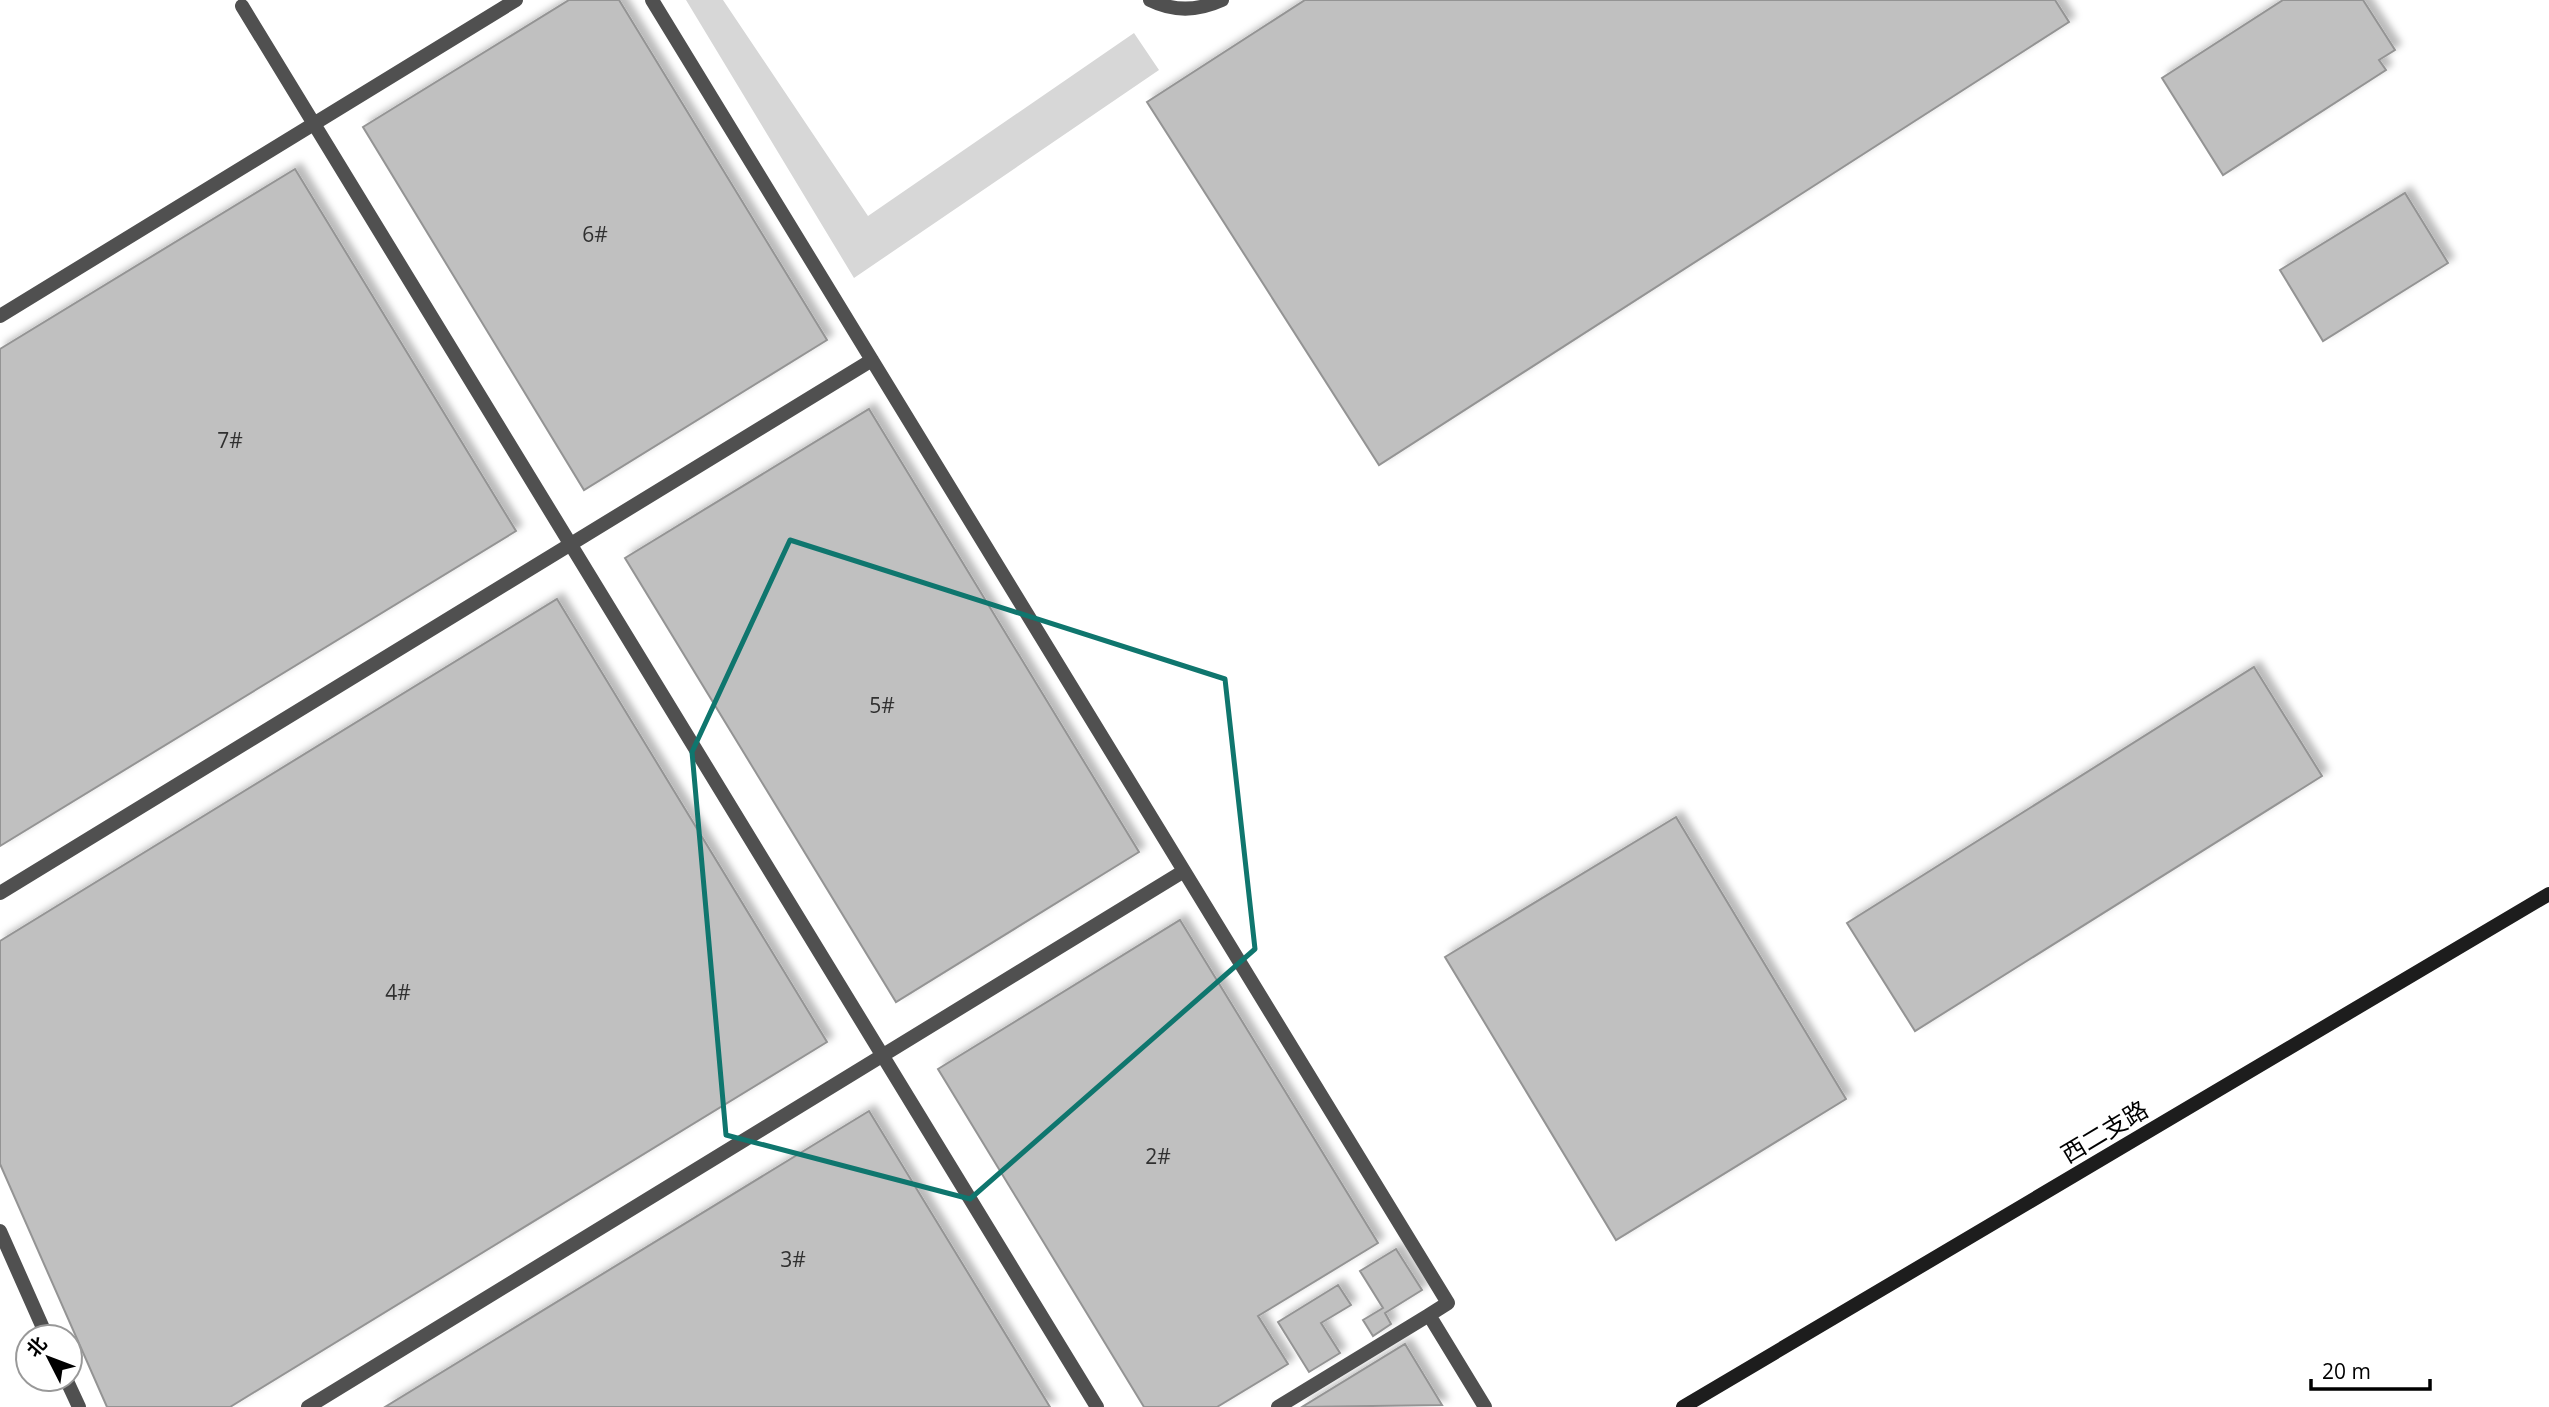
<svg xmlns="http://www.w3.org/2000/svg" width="2549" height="1407" viewBox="0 0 2549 1407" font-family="'Open Sans','Noto Sans SC',sans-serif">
<defs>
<filter id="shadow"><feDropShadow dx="6" dy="-6" stdDeviation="3.5" flood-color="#0004"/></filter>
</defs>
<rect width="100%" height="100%" fill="#fff"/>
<path fill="#d7d7d7" d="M686 0H723L868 216 1134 33 1159 70 854 278Z"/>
<path fill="#c0c0c0" stroke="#949494" stroke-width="2" filter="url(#shadow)" d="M569 0H619L827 340 584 490 363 127Z
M1305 0H2055L2069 22 1379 465 1147 102Z
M2283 0H2363L2395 50 2379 60 2386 70 2223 175 2162 78Z
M295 169 516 531 0 846V349Z
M2405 193 2448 263 2323 341 2280 270Z
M869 409 1139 852 896 1002 625 558Z
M557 599 827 1042 230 1407H107L0 1164V941Z
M2254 667 2322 776 1915 1031 1847 923Z
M1676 817 1846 1099 1616 1240 1445 957Z
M1180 920 1378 1243 1258 1316 1288 1364 1217 1407H1144L938 1069Z
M869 1111 1050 1407H385Z
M1396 1249 1422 1290 1385 1313 1391 1324 1373 1336 1363 1320 1383 1308 1360 1271Z
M1338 1285 1351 1305 1321 1323 1340 1353 1309 1372 1278 1322Z
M1405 1344 1442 1405 1302 1407Z"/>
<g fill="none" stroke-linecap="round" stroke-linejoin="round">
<path stroke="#505050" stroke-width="14" d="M652 0 1448 1303 1429 1315 1485 1407
M1150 0C1174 12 1198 11 1222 0
M242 6 1097 1407
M0 316 516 0
M0 893 872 360
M0 1231 47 1337
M66 1379 79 1407
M308 1407 1184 871
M1278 1407 1429 1315"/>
<path stroke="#1d1d1d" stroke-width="14" d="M1683 1407 2549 894"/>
</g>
<path fill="none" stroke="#0f766e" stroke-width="5" stroke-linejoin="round" d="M790 540 1225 679 1255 949 970 1199 726 1135 692 752Z"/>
<g text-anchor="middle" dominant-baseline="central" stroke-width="5" stroke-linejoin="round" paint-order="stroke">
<g font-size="21" fill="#303030">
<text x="595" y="234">6#</text>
<text x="230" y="440">7#</text>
<text x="882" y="705">5#</text>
<text x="398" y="992">4#</text>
<text x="1158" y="1156">2#</text>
<text x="793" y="1259">3#</text>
</g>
<g font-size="24" fill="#000" stroke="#fff">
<text transform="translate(2104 1131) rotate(-31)">西二支路</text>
</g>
</g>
<g transform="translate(49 1358) rotate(312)"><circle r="33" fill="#ffffff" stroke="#999999" stroke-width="2"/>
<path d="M0-5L12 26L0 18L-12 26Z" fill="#000000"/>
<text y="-10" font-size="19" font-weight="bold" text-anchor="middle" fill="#000000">北</text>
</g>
<path d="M2311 1379v10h119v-10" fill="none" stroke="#000000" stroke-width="3.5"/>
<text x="2322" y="1379" font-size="21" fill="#000000" stroke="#ffffff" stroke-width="5" paint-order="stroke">20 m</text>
</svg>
